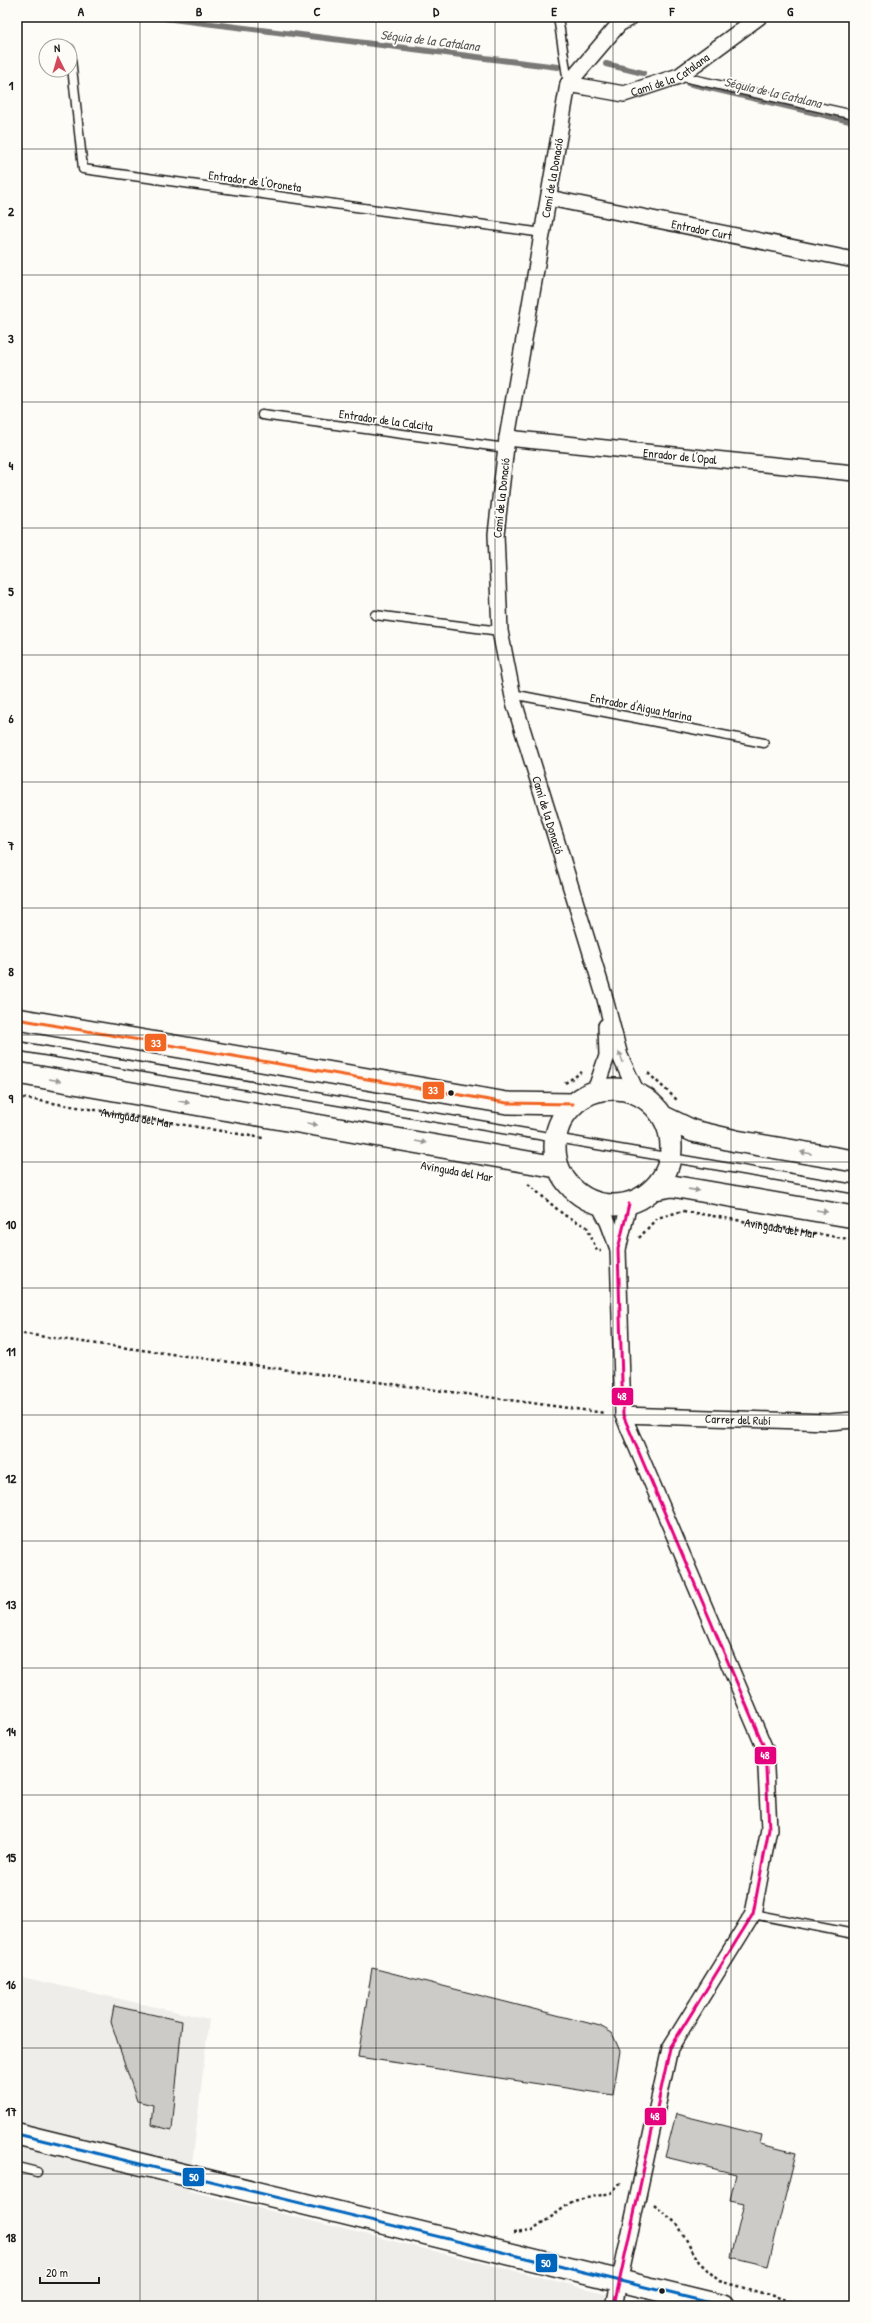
<svg xmlns="http://www.w3.org/2000/svg" width="871" height="2323" viewBox="0 0 871 2323" font-family="'Patrick Hand',sans-serif">
<rect width="100%" height="100%" fill="#fdfcf7"/>
<filter id="ink" filterUnits="userSpaceOnUse"><feTurbulence type="fractalNoise" baseFrequency=".025" numOctaves="2"/><feDisplacementMap in="SourceGraphic" scale="8" xChannelSelector="R" yChannelSelector="G"/><feConvolveMatrix kernelMatrix="1 2 1 2 8 2 1 2 1" color-interpolation-filters="sRGB"/></filter>
<g filter="url(#ink)">
<path fill="#eeede9" d="M17 1976 209 2019 189 2191 617 2296 614 2306H17Z"/>
<g fill="none" stroke-linecap="round" stroke-linejoin="round">
<path stroke="#797876" stroke-width="6" d="M156 17 558 67
M606 64 643 73
M688 83 854 122"/>
</g>
<path fill="#cccbc8" stroke="#1c1c1c" d="M372 1968 600 2026 612 2033 620 2051 613 2095 358 2057Z
M114 2006 182 2021 172 2130 151 2125 153 2105 137 2101 111 2022Z
M676 2114 762 2135 760 2144 796 2153 768 2266 731 2257 744 2203 730 2200 736 2174 665 2157Z"/>
<g fill="none" stroke-linecap="round" stroke-linejoin="round">
<g stroke="#1c1c1c" stroke-width="11">
<path id="lane" d="M558 17 568 83
M70 49 83 169 543 233
M679 76 854 115
M262 415 506 448
M375 615 500 631
M512 694 764 743
M17 1046 854 1189
M753 1914 854 1934
M17 2167 37 2172"/>
</g>
<g stroke="#1c1c1c" stroke-width="18">
<g id="street">
<path id="s3" d="M631 17 619 24 568 84 507 438 496 534 500 631 514 702 604 995 620 1056 637 1093"/>
<path id="s4" d="M568 84 624 94 679 76 759 17"/>
<path id="s5" d="M549 198 854 260"/>
<path id="s6" d="M507 438 854 473"/>
<path d="M595 1091 607 1056 606 1026"/>
<path d="M599 1205 608 1222 618 1249"/>
<path id="s7" d="M623 1415 829 1422 854 1420"/>
<path d="M614 2306 670 2048 753 1914 769 1829 765 1749 623 1415 618 1249 629 1204"/>
</g>
</g>
<g stroke="#1c1c1c" stroke-width="24">
<path id="secondary" d="M17 1019 507 1103 573 1104
M17 1073 557 1167
M555 1147a58 58 0 1 1 116 0a58 58 0 1 1-116 0Z
M664 1117 693 1131 736 1141 854 1161
M655 1189 672 1186 854 1217
M17 2134 723 2306"/>
</g>
<g stroke="#1c1c1c" stroke-width="2.5" stroke-dasharray="3 3" stroke-linecap="butt">
<path d="M648 1073 677 1100"/>
<path d="M565 1083 582 1072"/>
<path id="s1" d="M17 1097 263 1138"/>
<path d="M528 1184 564 1215 587 1227 597 1251H601"/>
<path id="s2" d="M639 1238 657 1218 683 1211 854 1240"/>
<path d="M17 1333 605 1413"/>
<path d="M654 2204 678 2225 699 2262 719 2281 809 2306"/>
<path d="M513 2233 532 2231 573 2201 611 2193 622 2181"/>
</g>
<use href="#lane" stroke="#fdfcf7" stroke-width="8"/>
<use href="#street" stroke="#fdfcf7" stroke-width="15"/>
<use href="#secondary" stroke="#fdfcf7" stroke-width="21"/>
<g stroke="#fdfcf7" stroke-width="6">
<path id="bus-1" d="M17 1019 507 1103 573 1104"/>
</g>
<g stroke="#fdfcf7" stroke-width="6">
<path id="bus-2" d="M17 2134 723 2306"/>
</g>
<g stroke="#fdfcf7" stroke-width="6">
<path id="bus-3" d="M614 2306 670 2048 753 1914 769 1829 765 1749 623 1415 618 1249 629 1204"/>
</g>
<use href="#bus-1" stroke="#f26522" stroke-width="3"/>
<use href="#bus-2" stroke="#0065bd" stroke-width="3"/>
<use href="#bus-3" stroke="#e5007d" stroke-width="3"/>
</g>
<defs><path id="oneway-solid" d="M-6-.8H1V-3.2L6.5 0L1 3.2V.8H-6Z"/></defs>
<g fill="#989794">
<use href="#oneway-solid" transform="translate(621 1057) rotate(-110)"/>
<use href="#oneway-solid" transform="translate(55 1080) rotate(10)"/>
<use href="#oneway-solid" transform="translate(184 1102) rotate(10)"/>
<use href="#oneway-solid" transform="translate(312 1124) rotate(10)"/>
<use href="#oneway-solid" transform="translate(421 1142) rotate(10)"/>
<use href="#oneway-solid" transform="translate(806 1153) rotate(-170)"/>
<use href="#oneway-solid" transform="translate(694 1190) rotate(8)"/>
<use href="#oneway-solid" transform="translate(822 1211) rotate(10)"/>
</g>
</g>
<path fill="none" stroke="#1c1c1c" stroke-width="1" stroke-opacity="0.55" d="M140 17V2306M258 17V2306M376 17V2306M495 17V2306M613 17V2306M731 17V2306M17 149H854M17 275H854M17 402H854M17 528H854M17 655H854M17 782H854M17 908H854M17 1035H854M17 1162H854M17 1288H854M17 1415H854M17 1541H854M17 1668H854M17 1795H854M17 1921H854M17 2048H854M17 2174H854"/>
<g fill="#1c1c1c" stroke="#fdfcf7" stroke-width="1.5">
<circle cx="451" cy="1093" r="3.5"/>
<circle cx="662" cy="2291" r="3.5"/>
</g>
<g text-anchor="middle" dominant-baseline="central" stroke-width="3.5" stroke-linejoin="round" paint-order="stroke">
<g font-size="12" fill="#1c1c1c" stroke="#fdfcf7">
<text stroke="none"><textPath href="#s4" startOffset="107">Camí de la Catalana</textPath></text>
<text transform="translate(552 178) rotate(-80)">Camí de la Donació</text>
<text transform="translate(255 181) rotate(8)">Entrador de l'Oroneta</text>
<text stroke="none"><textPath href="#s5" startOffset="156">Entrador Curt</textPath></text>
<text transform="translate(386 420) rotate(8)">Entrador de la Calcita</text>
<text stroke="none"><textPath href="#s6" startOffset="174">Enrador de l'Opal</textPath></text>
<text transform="translate(501 498) rotate(-84)">Camí de la Donació</text>
<text transform="translate(641 707) rotate(11)">Entrador d'Aigua Marina</text>
<text stroke="none"><textPath href="#s3" startOffset="836">Camí de la Donació</textPath></text>
<text stroke="none"><textPath href="#s1" startOffset="122">Avinguda del Mar</textPath></text>
<text transform="translate(457 1171) rotate(10)">Avinguda del Mar</text>
<text stroke="none"><textPath href="#s2" startOffset="153">Avinguda del Mar</textPath></text>
<text stroke="none"><textPath href="#s7" startOffset="115">Carrer del Rubí</textPath></text>
</g>
<g font-size="13" font-style="italic" fill="#5a5a58" stroke="#fdfcf7">
<text transform="translate(430 40) rotate(7)">Séquia de la Catalana</text>
<text transform="translate(773 92) rotate(13)">Séquia de la Catalana</text>
</g>
</g>
<g stroke="#fdfcf7" stroke-width="1.5">
<rect x="144" y="1033" width="23" height="19" rx="4" fill="#f26522"/>
<rect x="422" y="1081" width="23" height="19" rx="4" fill="#f26522"/>
<rect x="611" y="1387" width="23" height="19" rx="4" fill="#e5007d"/>
<rect x="754" y="1746" width="23" height="19" rx="4" fill="#e5007d"/>
<rect x="644" y="2107" width="23" height="19" rx="4" fill="#e5007d"/>
<rect x="182" y="2167" width="23" height="20" rx="4" fill="#0065bd"/>
<rect x="535" y="2253" width="23" height="20" rx="4" fill="#0065bd"/>
</g>
<g font-size="11" text-anchor="middle" font-weight="bold" fill="#fff">
<text x="156" y="1047">33</text>
<text x="433" y="1094">33</text>
<text x="622" y="1400">48</text>
<text x="765" y="1759">48</text>
<text x="655" y="2120">48</text>
<text x="194" y="2181">50</text>
<text x="546" y="2267">50</text>
</g>
<rect width="871" height="2323" fill="none" stroke="#fdfcf7" stroke-width="44"/>
<g transform="translate(58 58) rotate(355)"><circle r="19" fill="#fdfcf7" stroke="#a3a29f"/>
<path d="M0-3L7 15L0 10L-7 15Z" fill="#d1495b"/>
<text y="-6" font-size="11" font-weight="bold" text-anchor="middle" fill="#1c1c1c">N</text>
</g>
<path d="M40 2277v6h59v-6" fill="none" stroke="#1c1c1c" stroke-width="2"/>
<text x="46" y="2277" font-size="12" fill="#1c1c1c" stroke="#fdfcf7" stroke-width="3" paint-order="stroke">20 m</text>
<rect x="22" y="22" width="827" height="2279" fill="none" stroke="#1c1c1c" stroke-width="1.5"/>
<g font-size="13" text-anchor="middle" font-weight="bold" fill="#1c1c1c">
<text x="81" y="16">A</text>
<text x="199" y="16">B</text>
<text x="317" y="16">C</text>
<text x="436" y="16">D</text>
<text x="554" y="16">E</text>
<text x="672" y="16">F</text>
<text x="790" y="16">G</text>
<text x="11" y="90">1</text>
<text x="11" y="216">2</text>
<text x="11" y="343">3</text>
<text x="11" y="470">4</text>
<text x="11" y="596">5</text>
<text x="11" y="723">6</text>
<text x="11" y="850">7</text>
<text x="11" y="976">8</text>
<text x="11" y="1103">9</text>
<text x="11" y="1229">10</text>
<text x="11" y="1356">11</text>
<text x="11" y="1483">12</text>
<text x="11" y="1609">13</text>
<text x="11" y="1736">14</text>
<text x="11" y="1862">15</text>
<text x="11" y="1989">16</text>
<text x="11" y="2116">17</text>
<text x="11" y="2242">18</text>
</g>
</svg>
